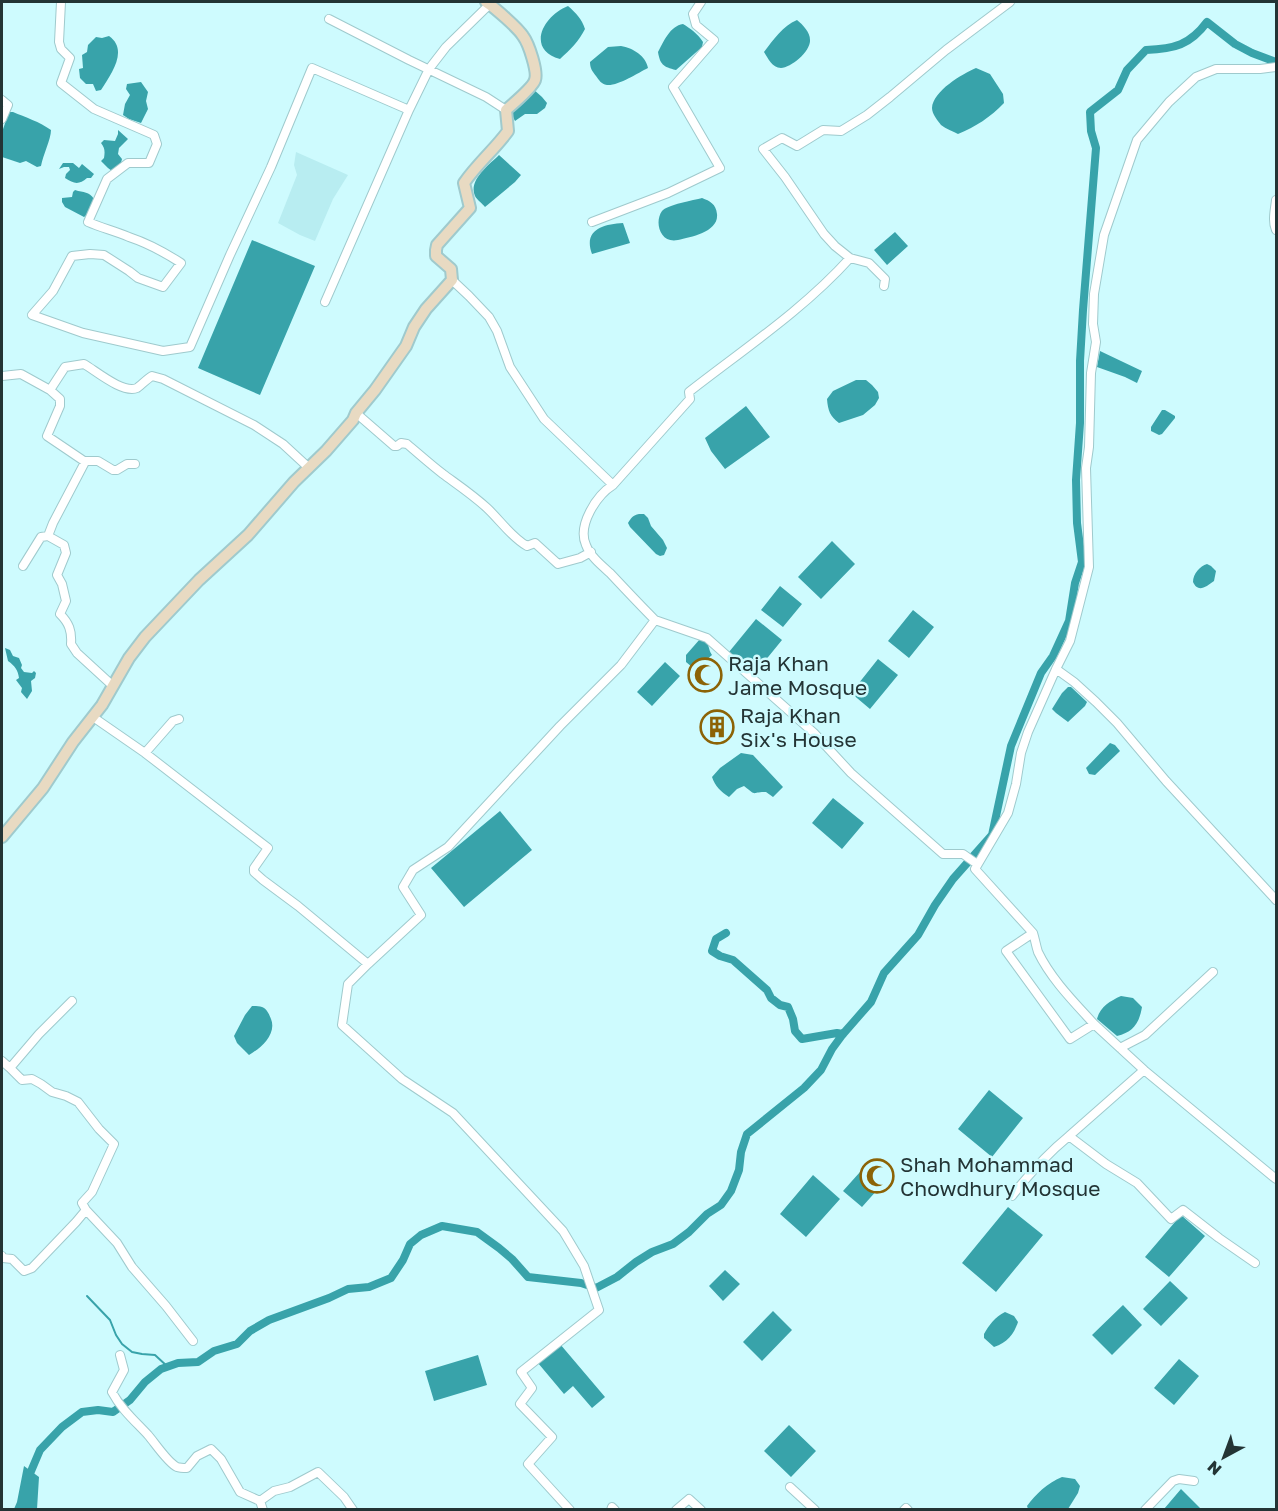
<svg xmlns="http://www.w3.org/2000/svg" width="1278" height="1511" viewBox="0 0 1278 1511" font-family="'Golos Text',sans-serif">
<rect width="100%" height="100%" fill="#cefbfe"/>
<path fill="#b8edf1" d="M296 152 348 175 333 199 315 241 300 235 278 223 297 175 294 165Z"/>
<path fill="#38a3aa" d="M568 6C576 13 582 19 585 29 579 41 570 50 560 59 525 49 544 15 568 6Z
M797 20C803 25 810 32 810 40 811 51 791 68 781 68 772 68 768 58 764 52 773 40 783 26 797 20Z
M683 24C691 29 697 33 703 42L702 47 676 70C663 67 660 64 658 52 664 41 670 26 683 24Z
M109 36C129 50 111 74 101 90L96 91 93 84H86L80 78 79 69 83 68 82 55 87 52 88 45 96 37 102 38Z
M621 46C633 48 646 56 648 68 638 73 618 86 607 85 601 84 599 80 596 76 592 71 590 68 590 62L608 47Z
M976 68 990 74 1003 94 1004 103C991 117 975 127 958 134 953 131 946 129 941 125 938 121 932 114 932 108 933 91 962 74 976 68Z
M141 82 148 92 146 101 148 109 141 123 129 119 123 115 125 104 130 95 126 89 127 84Z
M533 89 542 97 547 103 545 108 537 114H525L515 121 510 111Z
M9 112H13C25 117 40 122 51 130 51 139 43 155 41 166L37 167 26 161 20 163 2 157V132Z
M118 130 128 139 119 148 118 154 122 159 121 163 112 171 108 168 101 161 104 158C105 152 105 148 101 143L104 140 115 141 118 134Z
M499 155 521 175 515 182 485 207C482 203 477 200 475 196 468 180 489 165 499 155Z
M63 163H73L79 168 82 164 94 174 91 178H87C79 185 74 184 65 178L66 174 70 170 69 167H64L59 169Z
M75 190C84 193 89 191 94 199L88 214 84 217 65 207 62 202V198L72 197 73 192Z
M702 198C710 201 716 204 717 214 719 232 691 237 678 240 660 244 654 222 662 211 667 205 694 200 702 198Z
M623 223 630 243 592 254C583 230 603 224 623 223Z
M895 232 908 246 887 265 874 250Z
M252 240 315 266 260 395 198 368Z
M1100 351 1142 371 1137 383 1125 377 1097 367Z
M856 380H866L872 385 878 392 879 398 875 405 863 415 839 423C830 416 828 411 827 399L833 391Z
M746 406 770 437 725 469 711 451 705 438Z
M1162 410H1165L1175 416V418L1162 434 1159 435 1151 431V427Z
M639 514H644L648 518 651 526 663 540 667 548 664 555 660 556 656 554 630 527 628 523C631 518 633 515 639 514Z
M832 541 855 564 821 599 798 577Z
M1207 564 1211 566 1216 571 1214 581C1206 587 1198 593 1193 582 1193 574 1200 566 1207 564Z
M780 586 802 604 783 627 761 610Z
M913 610 934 627 909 658 888 641Z
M756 619 782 640 755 673 729 652Z
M700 639C711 643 707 647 712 655L705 661 701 658 692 667 686 662V655Z
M5 648 10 650 13 656 19 658 22 665 21 668 24 672 32 673 34 671 36 673 35 678 31 681 32 691 27 699 21 692 22 688 16 680 19 678C18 670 15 666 8 661Z
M878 659 898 675 870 709 851 693Z
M665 662 680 676 652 706 637 692Z
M1068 687H1071L1087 702 1085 706 1068 722 1056 713 1052 709 1062 693Z
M1110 743 1115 745 1120 751 1119 752 1095 775 1089 774 1086 768Z
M741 753 753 755 783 787 773 797 766 792C750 792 758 797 744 786L737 789 729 797C721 792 715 786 712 777L720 768Z
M833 798 864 823 842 849 812 823Z
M500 811 532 850 464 907 431 868Z
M1121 996 1133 998 1142 1007C1139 1024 1133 1032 1117 1036L1097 1019C1100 1007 1110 1001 1121 996Z
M252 1006C255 1006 259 1006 262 1007 267 1009 269 1014 271 1019 277 1034 261 1048 249 1055L237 1043 234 1036 245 1015Z
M989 1090 1023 1118 992 1157 958 1129Z
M860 1172 878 1189 862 1207 843 1191Z
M813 1175 840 1199 806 1237 780 1214Z
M1008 1207 1043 1235 996 1292 962 1263Z
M1181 1215 1205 1236 1169 1277 1145 1257Z
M725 1270 740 1284 723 1301 709 1286Z
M1170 1281 1188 1298 1161 1326 1143 1309Z
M1123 1305 1142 1325 1112 1355 1092 1335Z
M773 1311 792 1330 762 1361 743 1342Z
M1005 1312 1014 1316 1018 1322C1014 1334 1007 1343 994 1347L984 1338V1334C989 1325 995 1317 1005 1312Z
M560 1344 605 1397 592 1408 573 1386 564 1394 538 1363Z
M478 1355 487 1385 434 1401 425 1371Z
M1179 1359 1199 1376 1174 1405 1154 1388Z
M789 1425 816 1451 791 1477 764 1451Z
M24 1466 39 1477 37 1509H14L17 1502Z
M1062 1477 1075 1479 1080 1486 1078 1493 1068 1509H1028L1027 1506C1036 1494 1047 1483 1062 1477Z
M1181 1489 1201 1509H1164Z"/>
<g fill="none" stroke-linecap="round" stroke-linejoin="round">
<path stroke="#38a3aa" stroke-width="2" d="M87 1296 110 1320 116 1335 122 1344 132 1352 142 1354 155 1355 168 1367"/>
<path stroke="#38a3aa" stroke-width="8" d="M726 933 716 939 712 951 720 956 733 960 767 990 771 998 780 1005 788 1007 793 1019 795 1031 802 1039 837 1033 843 1034
M29 1480V1476L40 1450 62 1427 82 1412 98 1410 113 1412 130 1400 145 1382 161 1369 178 1363 198 1362 214 1351 237 1344 250 1331 269 1320 329 1298 348 1289 369 1287 391 1278 403 1260 410 1244 421 1235 442 1226 477 1232 499 1248 512 1259 528 1277 581 1283 596 1288 617 1277 636 1262 652 1252 673 1244 689 1232 707 1214 721 1205 731 1191 739 1170 741 1152 747 1134 804 1088 821 1070 832 1049 843 1034 871 1002 884 973 918 935 935 905 953 879 992 835 1011 746 1041 673 1053 656 1069 621 1075 583 1082 562 1077 523 1076 480 1080 423V361L1083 310 1096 148 1091 131 1090 112 1118 90 1127 70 1146 50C1174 49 1190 45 1207 22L1235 44 1252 53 1276 62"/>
<g stroke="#9fcacd" stroke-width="10">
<path id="street" d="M61 2 59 42 61 49 70 58 61 83 94 109 154 135 157 144 149 163H128L107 179 88 222C102 228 115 231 129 237 147 243 164 252 181 263L163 287 138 278 129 271 104 255 90 254 72 256 53 291 32 315 83 333 163 351 190 347 230 255 271 167 312 68 409 110 429 69 446 47 490 4
M329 19 409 60 486 97 506 110
M2 100 8 105 2 119
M1276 200C1275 210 1272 221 1276 230
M592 222 668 193 720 168 673 87 714 40 696 25 693 14 701 2
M452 280 469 296 489 317 497 331 510 367 544 419 613 485
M884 286 885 279 869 263 850 258 835 246 824 234 785 177 763 149 782 138 797 146 823 130 841 131 867 115 890 97 946 50 1010 2
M325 302 409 110
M2 376 21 374 50 390 60 399V406L47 436 84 461V464L53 523 48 536
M50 390 65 367 84 364C96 371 123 394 137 388 140 386 147 379 152 376L163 379 254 425 283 444 309 468
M356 413 394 446H397L401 443 407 444C419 454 430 464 443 474 458 485 473 495 487 508 500 520 511 537 527 546L535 543 558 564 580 558 591 552
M84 461H98L113 470H117L127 464H135
M23 566 41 537 48 536 64 545 66 553 57 575 62 584 66 601 60 614C69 623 72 631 71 644L77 653 113 686
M655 620 707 638 814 733 851 773 943 854H963L977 864
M1056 669 1074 682 1096 702 1117 723 1166 781 1276 900
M93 717 145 753 268 848 254 868V872L263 880 298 906 368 964 348 984 342 1025 402 1079 453 1113 563 1231 584 1266 599 1310 521 1372 532 1388 520 1404 552 1437 528 1464 570 1510
M145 753 173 721 179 719
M1033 933C1035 939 1036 946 1038 952 1051 979 1074 1002 1094 1024
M368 964 421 915 403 887 413 870 448 847 560 726 621 665 655 620C640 605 625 589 610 573 601 565 590 556 586 545 577 525 597 495 613 485L690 399 689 392C744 349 803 310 850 258
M1120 1048 1145 1035 1213 972
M2 1061 10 1068 39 1034 72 1001
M10 1068 22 1080 32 1079 41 1084 52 1092 66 1096 78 1102 99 1129 114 1144 92 1192 82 1203 86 1210 117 1243 132 1267 166 1306 193 1341
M1144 1070 1276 1179
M1069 1136 1144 1070 1094 1024 1070 1039 1006 951 1033 933 975 869 1008 813 1016 784 1021 753 1028 732 1056 669 1070 641 1089 567 1086 468 1089 447 1091 373 1096 342 1093 324 1094 294 1104 235 1137 140 1169 102 1196 77 1216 69H1260L1276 67
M1012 1196C1029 1174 1047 1154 1069 1136L1106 1164 1137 1183 1171 1219 1183 1210 1219 1238 1255 1263
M2 1256 3 1258 12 1259 24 1271 32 1268 76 1222 86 1210
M120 1355 124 1370 112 1392C121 1409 135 1421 148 1435 155 1443 168 1463 177 1467 180 1468 183 1468 187 1468L197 1456 211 1449 221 1459 240 1492 260 1501 263 1510
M790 1487 815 1510
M260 1501 274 1491 290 1487 318 1472 344 1497 353 1510
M611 1510 612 1507 615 1510
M676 1510 689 1499 701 1510
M904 1510 906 1508 908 1510
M1145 1510 1173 1481 1179 1479 1194 1481"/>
</g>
<g stroke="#9fcacd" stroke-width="14">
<path id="secondary" d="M2 837 43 788 73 742 102 705 129 658 145 637 199 580 248 535 294 482 326 451 353 420 356 413 375 390 406 346 414 327 426 309 452 280 451 269 436 256V250L437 245 470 208 464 183C477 164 495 149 508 131L506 110C513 104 533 87 535 80 538 72 529 44 523 36 518 28 494 7 486 2"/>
</g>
<use href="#street" stroke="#fff" stroke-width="8"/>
<use href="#secondary" stroke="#e8dac2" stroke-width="10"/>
</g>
<defs>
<g id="mosque-ring" transform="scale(1.725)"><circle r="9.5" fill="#cefbfe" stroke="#8c6306" stroke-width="1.5"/><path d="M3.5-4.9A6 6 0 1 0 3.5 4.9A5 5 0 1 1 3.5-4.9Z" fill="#8c6306"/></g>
<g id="building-ring" transform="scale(1.725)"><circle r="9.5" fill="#cefbfe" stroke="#8c6306" stroke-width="1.5"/><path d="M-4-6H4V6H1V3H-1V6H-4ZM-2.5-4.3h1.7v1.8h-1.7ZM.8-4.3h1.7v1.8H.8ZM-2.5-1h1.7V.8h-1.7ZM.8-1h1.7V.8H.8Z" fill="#8c6306"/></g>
</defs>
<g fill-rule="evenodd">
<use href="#mosque-ring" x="705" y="675"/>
<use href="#building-ring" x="717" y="727"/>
<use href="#mosque-ring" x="877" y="1176"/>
</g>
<g text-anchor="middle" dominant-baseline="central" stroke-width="5" stroke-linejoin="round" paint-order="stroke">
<g font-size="21" fill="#233435" stroke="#cefbfe" text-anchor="start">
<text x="728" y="663">Raja Khan<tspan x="728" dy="24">Jame Mosque</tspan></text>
<text x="740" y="715">Raja Khan<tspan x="740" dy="24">Six's House</tspan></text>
<text x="900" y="1164">Shah Mohammad<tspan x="900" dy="24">Chowdhury Mosque</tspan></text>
</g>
</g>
<rect width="1278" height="1511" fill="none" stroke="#233435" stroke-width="6"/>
<g transform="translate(1224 1457) rotate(221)" stroke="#cefbfe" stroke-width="4.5" paint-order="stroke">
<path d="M0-4.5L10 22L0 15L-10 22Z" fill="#233435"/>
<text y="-9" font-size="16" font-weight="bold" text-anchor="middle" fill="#233435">N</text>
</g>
</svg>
